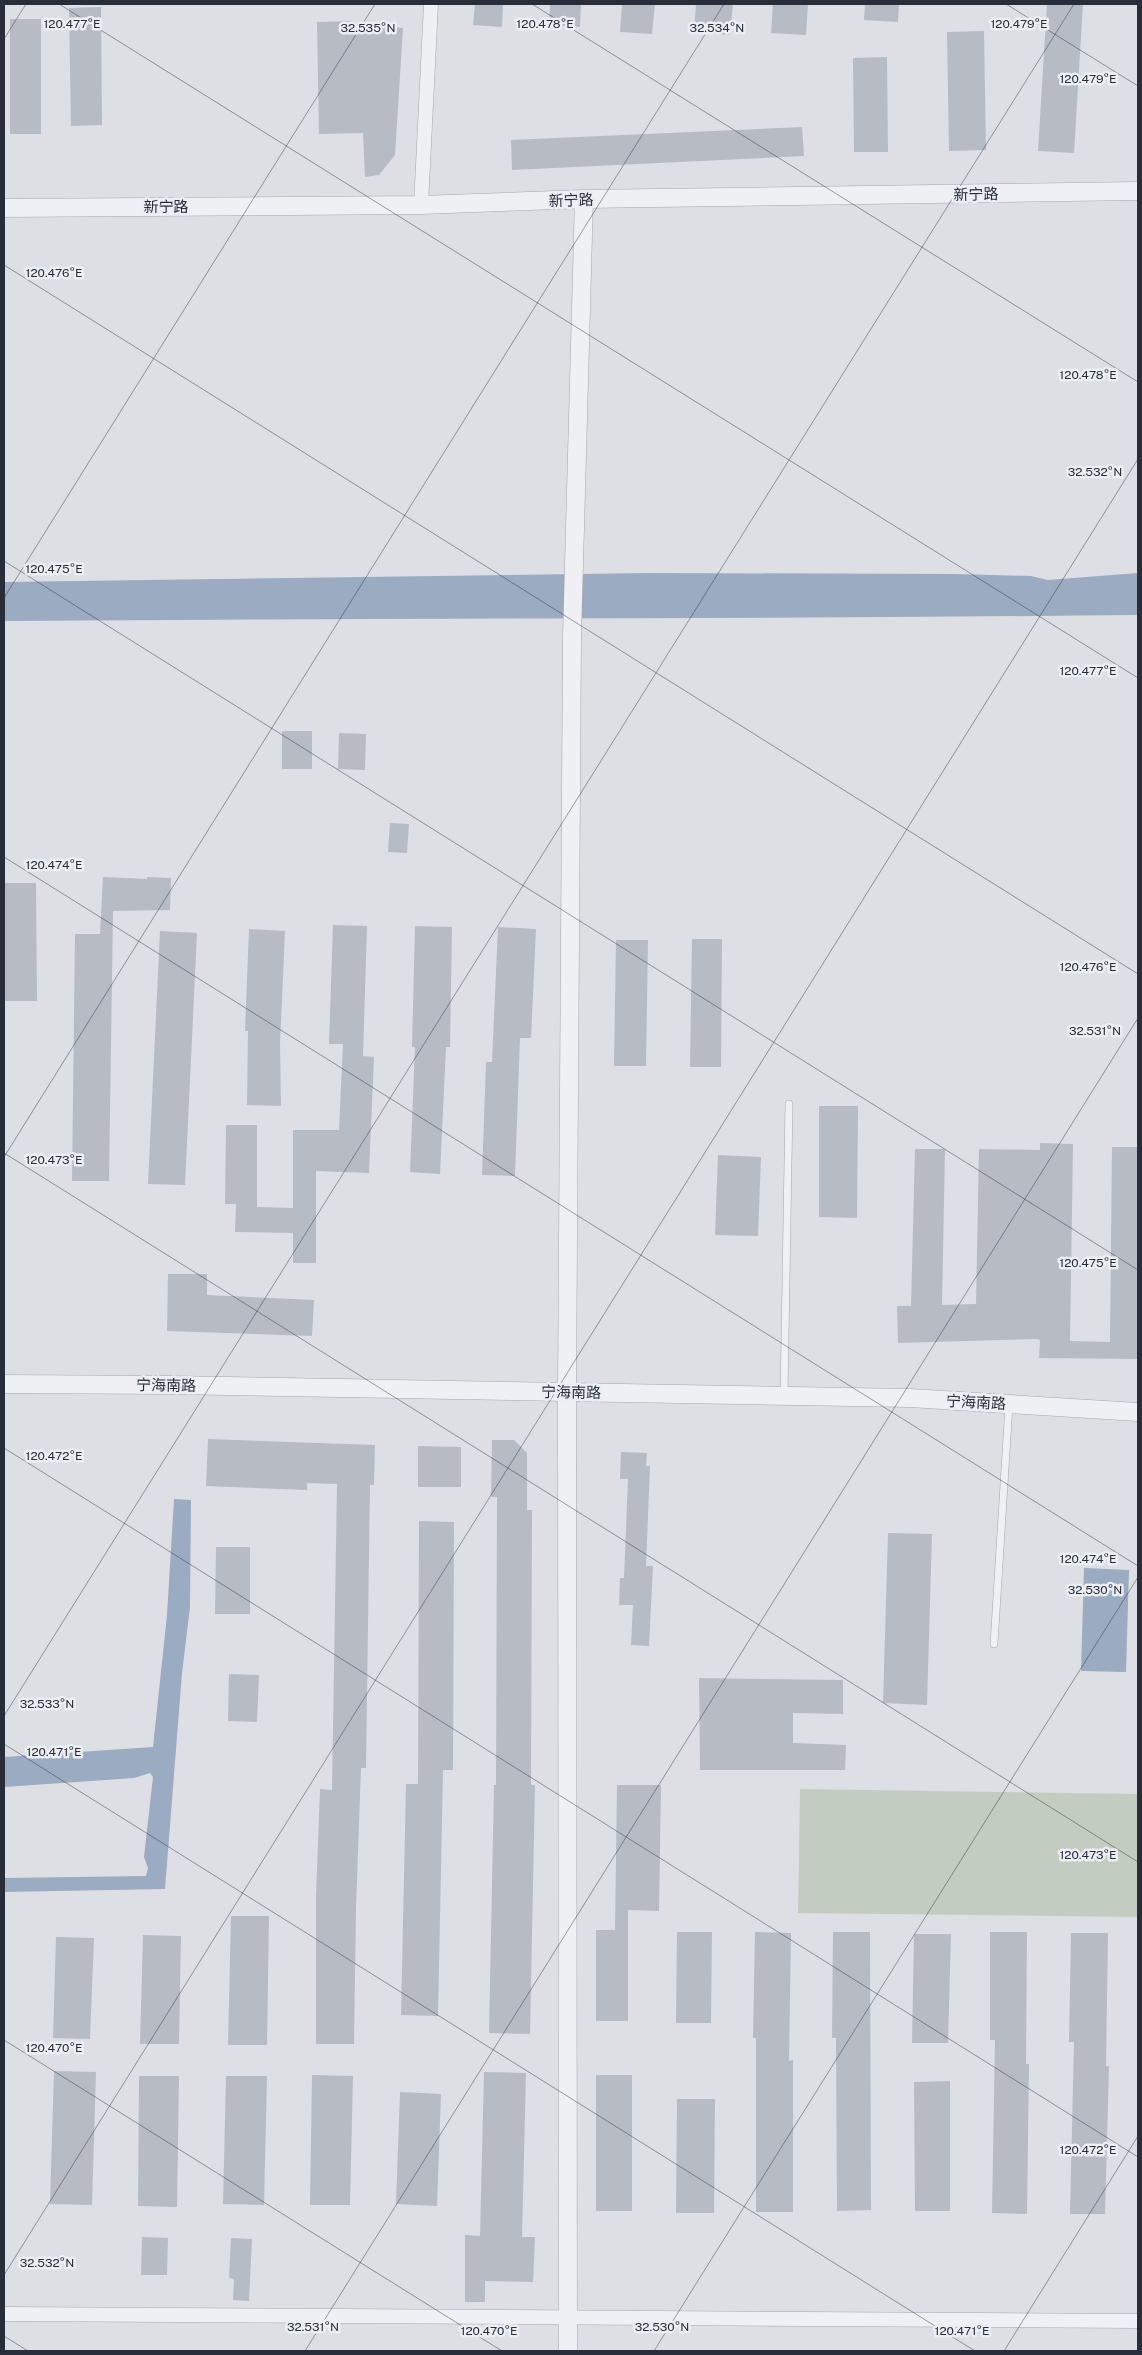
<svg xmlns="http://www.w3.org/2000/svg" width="1142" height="2355" viewBox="0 0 1142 2355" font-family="'Public Sans','Noto Sans SC',sans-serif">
<rect width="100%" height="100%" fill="#dddfe5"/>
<path fill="#c2cdbf" d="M800 1789 1138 1794V1917L798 1913Z"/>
<path fill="#9babc1" d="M649 573 954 574 1031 576 1048 580 1138 573V615C760 619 382 618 4 621V582Z
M174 1499 191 1500 190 1607 182 1673 165 1889 4 1892V1878L146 1876 148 1868 144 1857 153 1777 150 1773 134 1778 4 1787V1757L153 1747 167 1615Z
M1084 1568 1129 1570 1126 1672 1081 1671Z"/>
<path fill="#b7bbc4" d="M475 4H503L502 27 473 25Z
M550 4H581L580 27 549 25Z
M622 4H655L652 34 620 32Z
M696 4H733L730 35 694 32Z
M773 4H808L806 35 771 33Z
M865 4H899L898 22 864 20Z
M1047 4H1083L1074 153 1038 151Z
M101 7 102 125 71 126 69 8Z
M10 19H41V134H10Z
M352 21V24L403 28 395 155 379 175 365 177 363 133 319 134 317 22Z
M984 31 986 150 949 151 947 32Z
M887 57 888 152H854L853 58Z
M802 127 804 156 512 170 511 140Z
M282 731H312V769H282Z
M339 733 366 734 365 770 338 769Z
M390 823 409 824 407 853 388 852Z
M103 877 147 879V877L171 878 170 910 113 911 109 1181H72L75 934H100Z
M4 883H36L37 1001H4Z
M333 925 367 926 363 1056 374 1057 369 1173 316 1171V1263H293V1233L235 1232 236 1204H225L226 1125H257V1207L293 1208V1130H339L343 1044H329Z
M415 926 452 927 450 1047H446L440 1174 410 1172 415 1047H412Z
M498 927 536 929 531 1038H520L515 1176 482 1175 486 1062H492Z
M249 929 285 931 280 1045 281 1106 247 1105 248 1031H245Z
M160 931 197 933 185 1185 148 1184Z
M692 939H722L721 1067H690Z
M616 940H648L646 1066H614Z
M819 1106H858L857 1218 819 1217Z
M1040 1143 1073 1144 1070 1341 1110 1342 1112 1147H1138V1359L1039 1358 1040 1340 1037 1339 898 1343 897 1306H911L915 1149H945L942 1305 976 1304 979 1149 1040 1150Z
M718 1155 761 1157 758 1236 715 1235Z
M168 1274H207V1295L314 1300 312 1336 167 1331Z
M208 1439 375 1445 374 1485H370L366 1768H361L356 1908 354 2044H316V1897L320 1789 332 1790 337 1484 307 1483V1490L206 1486Z
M492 1440H514L527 1453V1510H532L531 1785H535L530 2034 489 2033 494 1785H496L497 1497H491Z
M418 1446 461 1447V1487H418Z
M621 1452 647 1453 646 1466H650L646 1566H653L649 1646 631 1645 633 1605H619L620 1578H624L628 1479H620Z
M419 1521 454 1522 453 1770H443L438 2016 401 2015 406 1784H418Z
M888 1533 932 1534 927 1705 883 1703Z
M216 1547H250V1614H215Z
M229 1674 259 1675 257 1722 228 1721Z
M699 1678 843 1680V1714L793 1713V1743L846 1745 845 1770H700Z
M617 1785H661L659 1911 628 1910V2021H596V1930H615Z
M231 1916H269L267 2045H228Z
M677 1932H712L711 2023H676Z
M755 1932 791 1933 789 2061 793 2060V2212H756V2038H753Z
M833 1932H870L871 2210 837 2211 836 2038H832Z
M990 1932H1027L1026 2064H1029L1027 2214 992 2213 995 2040H990Z
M1071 1933H1108L1106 2066H1109L1105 2214H1070L1074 2042H1069Z
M914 1934H951L948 2043H912Z
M143 1935 181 1936 179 2044H140Z
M56 1937 94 1938 90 2039 53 2038Z
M54 2071 96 2072 92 2205 50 2204Z
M484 2072 526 2073 522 2237H535L533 2282 485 2281V2302H465V2235L480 2236Z
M312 2075 353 2076 350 2205H310Z
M596 2075H632V2211H596Z
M139 2076H179L177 2207 138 2206Z
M226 2076H267L264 2205 223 2204Z
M950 2081V2211H915L914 2082Z
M400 2092 441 2094 437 2206 396 2204Z
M677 2099H715L714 2213H676Z
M142 2237 168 2238 167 2275H141Z
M231 2238 252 2239 249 2301 233 2300 234 2279 229 2278Z"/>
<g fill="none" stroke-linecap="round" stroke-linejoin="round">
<g stroke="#a3a6ae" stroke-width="8">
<path id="service" d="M784 1396 789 1104
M994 1644 1009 1405"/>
</g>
<g stroke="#a3a6ae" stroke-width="15">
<path id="minor" d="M421 205 431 4
M4 2314 1138 2321"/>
</g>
<g stroke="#a3a6ae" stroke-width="19">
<path id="tertiary" d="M4 208 421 205 584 199 1138 191
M4 1384 169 1385 910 1398 1138 1412
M568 2351 567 1392 572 637 584 199"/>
</g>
<use href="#service" stroke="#eff0f3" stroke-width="7"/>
<use href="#minor" stroke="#eff0f3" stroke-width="14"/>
<use href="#tertiary" stroke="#eff0f3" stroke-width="18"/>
</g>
<path fill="none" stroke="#282d39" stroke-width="1" stroke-opacity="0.45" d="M59 4 1138 678M532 4 1138 382M1006 4 1138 86M4 39 26 4M4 265 1138 974M4 561 1138 1270M4 598 375 4M4 857 1138 1566M4 1153 1138 1862M4 1157 724 4M4 1448 1138 2157M4 1716 1074 4M4 1744 975 2351M4 2040 502 2351M4 2275 1138 459M4 2336 28 2351M305 2351 1138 1018M654 2351 1138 1577M1004 2351 1138 2136"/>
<g text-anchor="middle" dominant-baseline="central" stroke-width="5" stroke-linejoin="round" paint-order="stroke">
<g font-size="15" fill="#282d39" stroke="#ebeef3">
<text transform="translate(976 194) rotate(-1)">新宁路</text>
<text transform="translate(571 200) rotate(-2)">新宁路</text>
<text x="166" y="206">新宁路</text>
<text transform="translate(166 1385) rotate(1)">宁海南路</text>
<text transform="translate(571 1392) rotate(1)">宁海南路</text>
<text transform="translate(976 1402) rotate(3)">宁海南路</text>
</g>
</g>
<g font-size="12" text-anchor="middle" fill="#282d39" stroke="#ebeef3" stroke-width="5" stroke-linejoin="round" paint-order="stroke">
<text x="72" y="28">120.477°E</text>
<text x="545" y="28">120.478°E</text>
<text x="1019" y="28">120.479°E</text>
<text x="368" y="32">32.535°N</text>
<text x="717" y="32">32.534°N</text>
<text x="1088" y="83">120.479°E</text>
<text x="54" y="277">120.476°E</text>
<text x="1088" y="379">120.478°E</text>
<text x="1095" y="476">32.532°N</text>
<text x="54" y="573">120.475°E</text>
<text x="1088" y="675">120.477°E</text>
<text x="54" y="869">120.474°E</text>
<text x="1088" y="971">120.476°E</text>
<text x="1095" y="1035">32.531°N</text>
<text x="54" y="1164">120.473°E</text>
<text x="1088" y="1267">120.475°E</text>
<text x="54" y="1460">120.472°E</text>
<text x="1088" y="1563">120.474°E</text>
<text x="1095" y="1594">32.530°N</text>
<text x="47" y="1708">32.533°N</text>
<text x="54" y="1756">120.471°E</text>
<text x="1088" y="1859">120.473°E</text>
<text x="54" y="2052">120.470°E</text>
<text x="1088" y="2154">120.472°E</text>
<text x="47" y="2267">32.532°N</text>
<text x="313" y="2331">32.531°N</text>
<text x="662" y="2331">32.530°N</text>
<text x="489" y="2335">120.470°E</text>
<text x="962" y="2335">120.471°E</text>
</g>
<rect width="1142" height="2355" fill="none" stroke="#282d39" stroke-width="10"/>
</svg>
